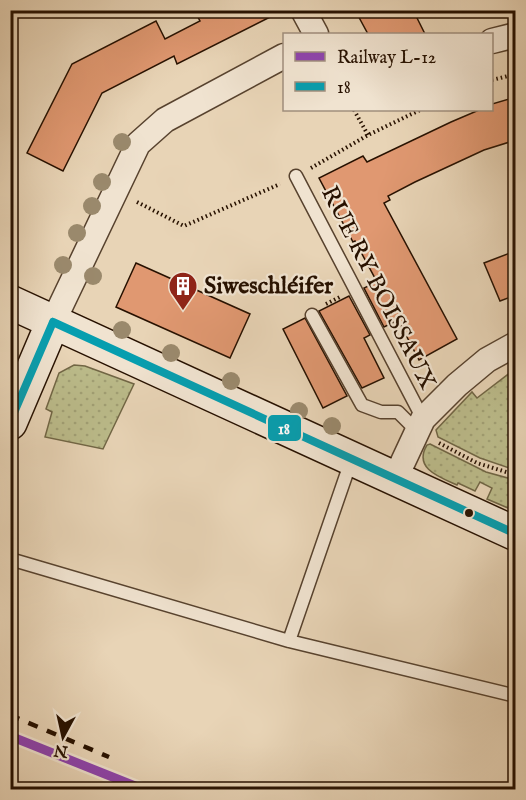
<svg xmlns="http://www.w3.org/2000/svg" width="526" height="800" viewBox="0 0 526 800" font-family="'IM FELL English',serif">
<defs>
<pattern id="grass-dots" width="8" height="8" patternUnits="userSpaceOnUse" patternTransform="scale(1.5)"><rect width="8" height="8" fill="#bbbb8a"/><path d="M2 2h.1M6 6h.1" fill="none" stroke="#a1a075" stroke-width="1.8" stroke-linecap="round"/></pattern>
</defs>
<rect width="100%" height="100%" fill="#e8d4b6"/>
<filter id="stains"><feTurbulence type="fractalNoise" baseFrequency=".00333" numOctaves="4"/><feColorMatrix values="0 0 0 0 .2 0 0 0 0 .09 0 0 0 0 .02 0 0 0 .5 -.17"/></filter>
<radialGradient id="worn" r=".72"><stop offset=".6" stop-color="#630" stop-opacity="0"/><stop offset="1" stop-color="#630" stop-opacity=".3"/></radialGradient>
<path fill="url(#grass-dots)" stroke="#716645" stroke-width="1.5" d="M74 365 85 366 134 384 103 449 45 437 52 412 46 409 59 373Z
M515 369V470L480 458 438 437 436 430 472 392 477 398Z
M430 444 486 472 515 480V511L487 499 492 488 480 482 475 491 458 483 457 485C439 477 413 468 427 445Z"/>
<path fill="#e09871" stroke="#271100" stroke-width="1.5" d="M194 10H284L177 64 174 56 102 93 63 171 27 153 72 64 156 21 165 39 200 21Z
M355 10H413L425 34H368Z
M516 97V140L484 150 415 182 388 196 390 200 384 203 457 339 419 360 398 320 384 327 364 288 377 282 355 241 353 242 319 178 363 156 367 162 451 122 479 110H492V104Z
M510 253 516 265V295L500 301 484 263Z
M136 263 250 314 230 358 116 307Z
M349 296 370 335 364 338 384 378 362 388 319 311Z
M305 318 347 396 323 408 283 329Z"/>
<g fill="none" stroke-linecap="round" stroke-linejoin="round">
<g stroke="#57422e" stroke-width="15">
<path id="lane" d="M296 176 423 419
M312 315 362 405 381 412H398L417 431
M10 559 289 641 516 696
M289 641 351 461"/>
</g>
<g stroke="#57422e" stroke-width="27">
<path id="street" d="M303 10 316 34
M492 41 516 35
M53 322 138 144 165 120 284 56
M395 479 423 419 457 385 487 360 516 344"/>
</g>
<g stroke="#271100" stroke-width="36">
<path id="secondary" d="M10 302 516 534
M10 423 53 322"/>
</g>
<path stroke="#271100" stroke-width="4" stroke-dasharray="1.5 3" stroke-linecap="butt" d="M492 80 516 74
M354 110 368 135
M311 168 368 135 420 110
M137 202 184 226 280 184
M326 304 340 297
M439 443 477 463 516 475"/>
<use href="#lane" stroke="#f0e3d0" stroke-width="12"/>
<use href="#street" stroke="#f0e3d0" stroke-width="24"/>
<use href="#secondary" stroke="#f0e3d0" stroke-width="33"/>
<path stroke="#271100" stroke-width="4.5" stroke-dasharray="10 10" stroke-linecap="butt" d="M10 715 109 757"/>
<g stroke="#f0e3d0" stroke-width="12">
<path id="bus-1" d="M53 322 516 534
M10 422 53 322"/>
</g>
<use href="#bus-1" stroke="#069eaf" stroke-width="8"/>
<g stroke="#f0e3d0" stroke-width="14">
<path id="rail-1" d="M10 736 145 790"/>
</g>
<use href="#rail-1" stroke="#8e44ad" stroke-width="9"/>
</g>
<g fill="#9a896c">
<circle cx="122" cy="142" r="9"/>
<circle cx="102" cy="182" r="9"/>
<circle cx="92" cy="206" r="9"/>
<circle cx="77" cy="233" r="9"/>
<circle cx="63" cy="265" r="9"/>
<circle cx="93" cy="276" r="9"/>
<circle cx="122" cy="330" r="9"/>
<circle cx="171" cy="353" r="9"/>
<circle cx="231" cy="381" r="9"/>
<circle cx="299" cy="411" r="9"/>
<circle cx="332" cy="426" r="9"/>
</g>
<defs>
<g id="building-pin" transform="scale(1.5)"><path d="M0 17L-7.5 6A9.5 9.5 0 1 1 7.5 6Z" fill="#8f2418" stroke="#f0e3d0"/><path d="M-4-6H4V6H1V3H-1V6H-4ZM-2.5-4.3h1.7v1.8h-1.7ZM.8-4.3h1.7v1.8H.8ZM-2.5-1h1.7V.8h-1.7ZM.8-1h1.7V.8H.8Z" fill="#fff"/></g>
</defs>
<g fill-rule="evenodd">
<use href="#building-pin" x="183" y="286"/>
</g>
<circle fill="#271100" stroke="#f0e3d0" stroke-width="2" cx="469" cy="513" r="5"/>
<g text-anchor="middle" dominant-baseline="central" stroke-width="4.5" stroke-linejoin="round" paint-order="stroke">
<g font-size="24" font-weight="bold" fill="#271100" stroke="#f0e3d0" text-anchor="start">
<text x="204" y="286">Siweschléifer</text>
</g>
<g font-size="24" fill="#271100" stroke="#f0e3d0">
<text transform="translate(378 288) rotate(63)">RUE RY BOISSAUX</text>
</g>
</g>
<rect stroke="#f0e3d0" stroke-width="2" x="267" y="414" width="35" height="28" rx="6" fill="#069eaf"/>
<g font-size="16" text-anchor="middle" font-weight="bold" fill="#fff">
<text x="284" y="434">18</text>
</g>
<rect width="526" height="800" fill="none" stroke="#e8d4b6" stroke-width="36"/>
<rect x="12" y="12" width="502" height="776" fill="none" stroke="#271100" stroke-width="3"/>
<rect x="18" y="18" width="490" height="764" fill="none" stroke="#271100" stroke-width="1.5"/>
<rect x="283" y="33" width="210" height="78" fill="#f0e3d0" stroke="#a08f7d" stroke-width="1.5"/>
<rect x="295" y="52" width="30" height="9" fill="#8e44ad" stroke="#a08f7d" stroke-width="1.5"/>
<text x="337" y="63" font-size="18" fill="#271100">Railway L-12</text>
<rect x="295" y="82" width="30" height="9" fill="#069eaf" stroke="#a08f7d" stroke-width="1.5"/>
<text x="337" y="93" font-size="18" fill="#271100">18</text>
<g transform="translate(63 737) rotate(188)" stroke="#f0e3d0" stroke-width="4.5" paint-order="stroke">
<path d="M0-4.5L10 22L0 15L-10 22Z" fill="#271100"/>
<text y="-9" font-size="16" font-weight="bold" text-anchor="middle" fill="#271100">N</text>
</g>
<rect width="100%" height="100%" filter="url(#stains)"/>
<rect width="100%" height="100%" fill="url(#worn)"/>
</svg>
